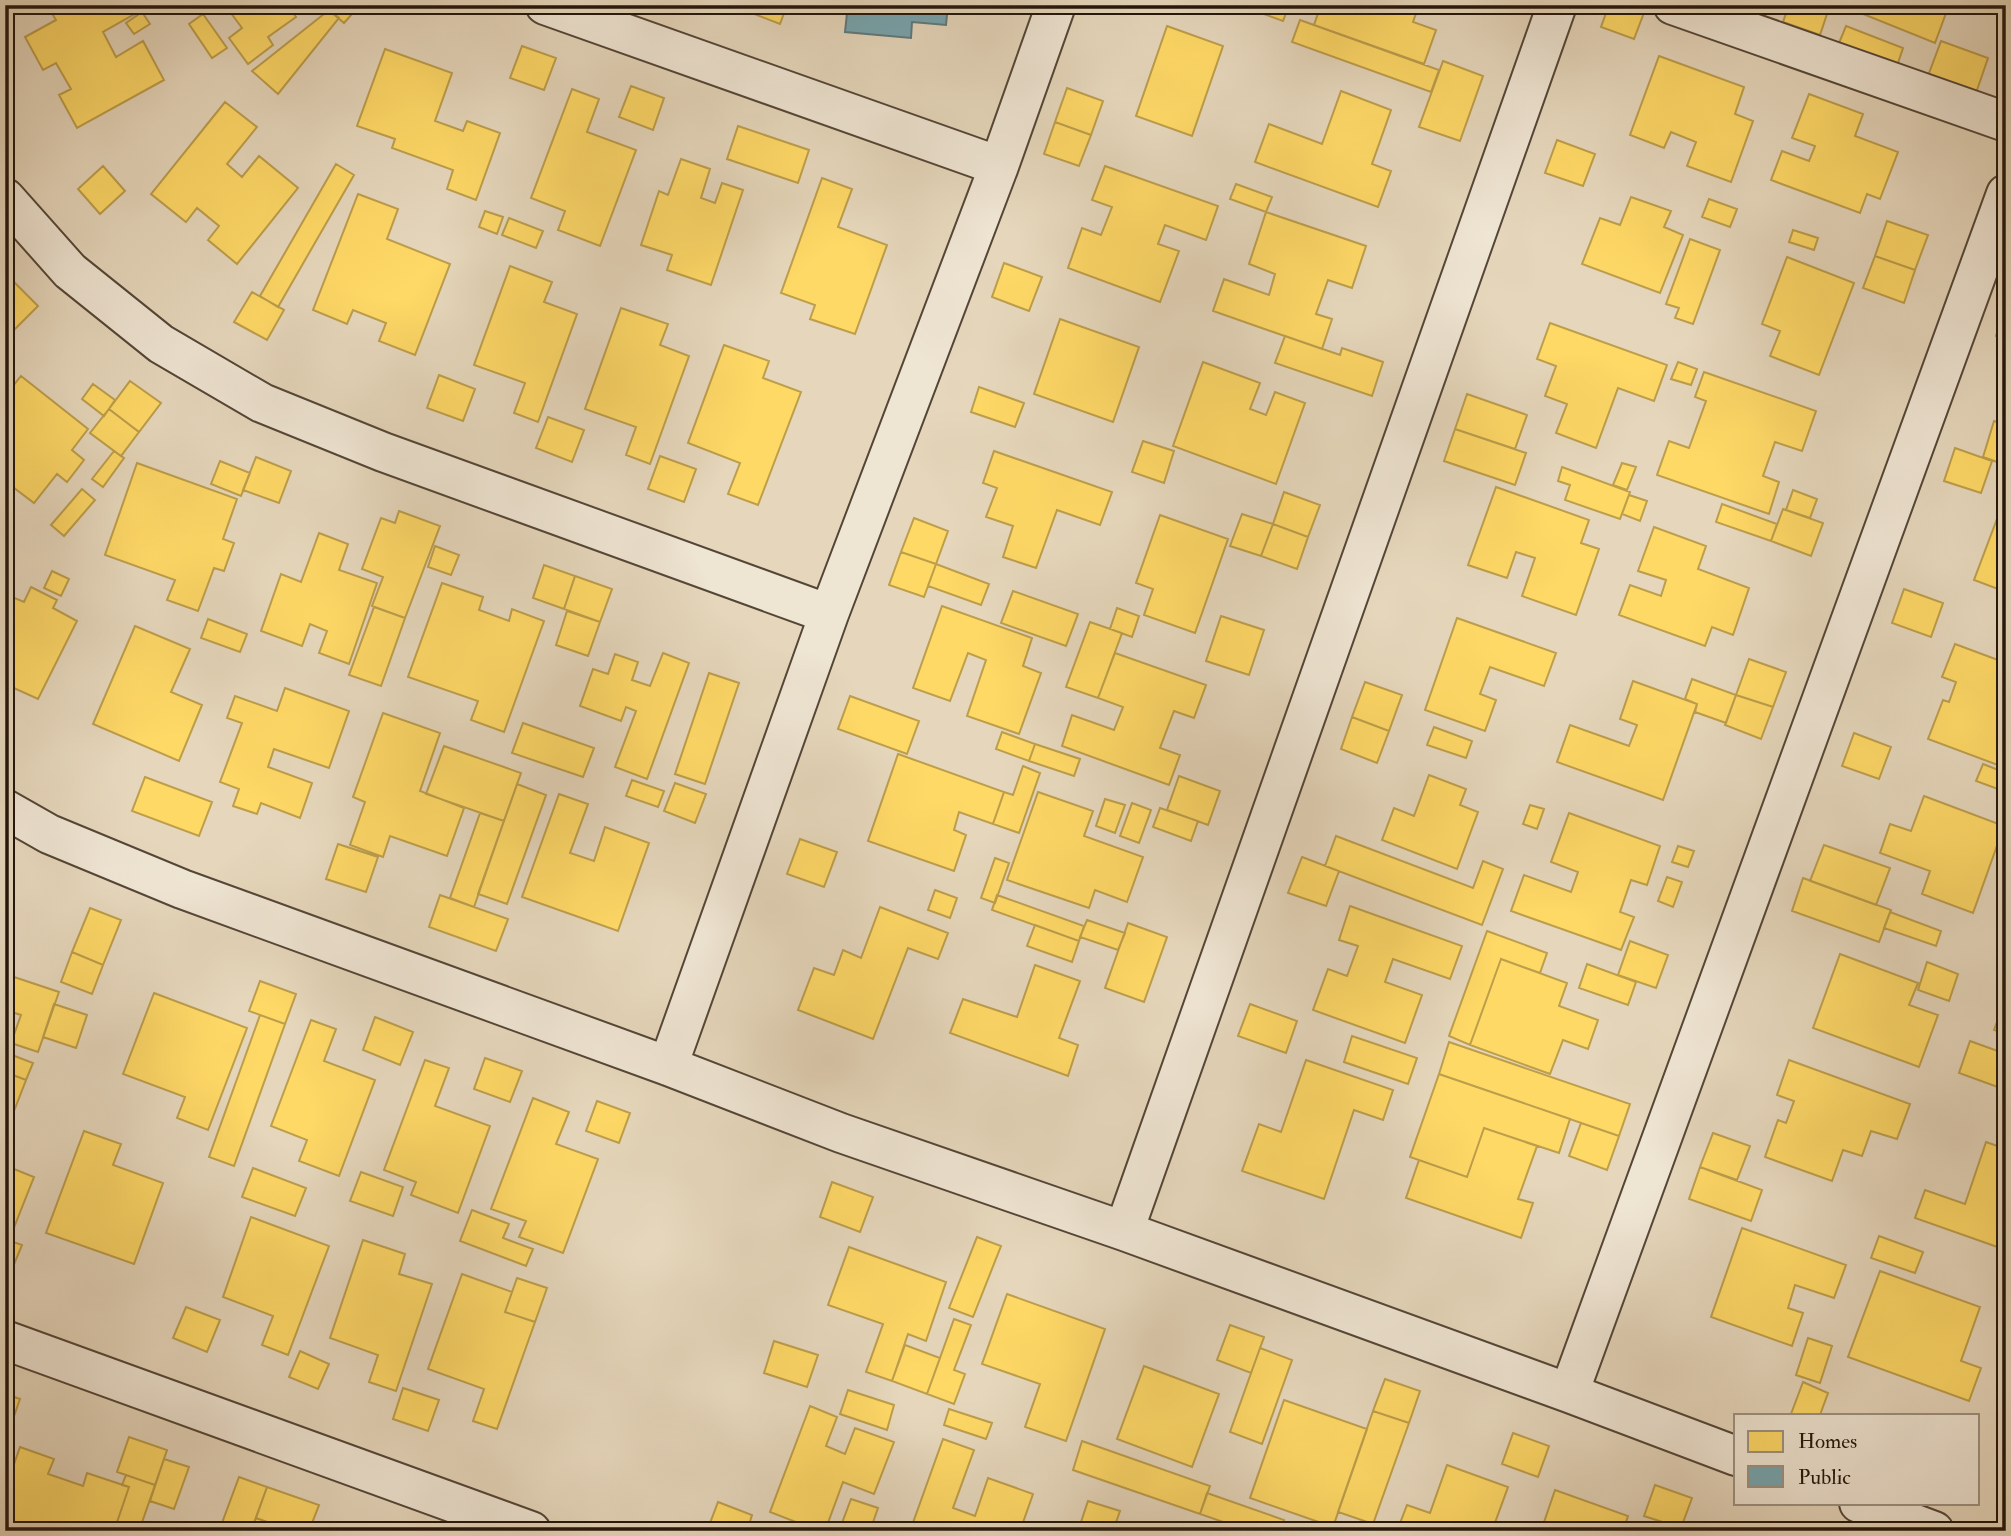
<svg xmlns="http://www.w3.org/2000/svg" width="2011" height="1536" viewBox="0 0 2011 1536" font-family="'IM FELL Double Pica',serif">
<rect width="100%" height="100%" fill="#e6d7bc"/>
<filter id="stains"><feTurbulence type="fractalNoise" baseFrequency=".00286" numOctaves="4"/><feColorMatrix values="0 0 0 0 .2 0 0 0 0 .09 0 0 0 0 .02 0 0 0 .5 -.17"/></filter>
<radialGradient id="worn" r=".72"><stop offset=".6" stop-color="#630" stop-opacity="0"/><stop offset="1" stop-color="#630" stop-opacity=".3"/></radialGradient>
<path fill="#ffd966" stroke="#bd9e4b" stroke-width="2" d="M58 5H145L147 7 103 32 116 57 143 41 164 80 77 128 59 95 71 89 56 63 43 70 25 37 56 20 50 10Z
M225 5H287L296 17 268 37 273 45 248 64 229 38 242 28Z
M323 5H360L344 23Z
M731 5H787L780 24Z
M1239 5H1289L1283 21Z
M1321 5H1375L1384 9 1386 5H1419L1413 22 1436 30 1424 64 1314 25Z
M1609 5H1633L1645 10 1634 39 1601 27Z
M1789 5H1830L1820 35 1783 22Z
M1861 5H1949L1935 43 1858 12Z
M329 10 339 18 278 94 252 71Z
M142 12 150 24 134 34 126 23Z
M203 14 227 48 212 58 189 24Z
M1300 20 1439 70 1431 92 1292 42Z
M1167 26 1223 46 1192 136 1136 116Z
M1846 26 1903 48 1897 66 1839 43Z
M1941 41 1988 58 1976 93 1928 76Z
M522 46 556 58 544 90 510 78Z
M385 49 452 73 435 121 463 131 467 121 500 133 476 200 447 189 453 170 392 148 395 139 357 126Z
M1659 56 1744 87 1735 114 1753 121 1731 182 1687 166 1696 142 1671 132 1664 148 1630 135Z
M1443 61 1483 76 1460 141 1419 127Z
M631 86 664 98 653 130 619 117Z
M1067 88 1103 101 1091 135 1055 122Z
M572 89 599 99 587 132 636 150 600 246 558 230 565 211 531 198Z
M1341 91 1391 110 1372 164 1391 171 1378 207 1255 162 1269 124 1322 144Z
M1809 94 1863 114 1855 136 1898 152 1880 199 1867 194 1860 213 1771 180 1782 151 1809 161 1815 146 1792 138Z
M225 102 257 127 227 164 242 177 259 156 298 188 237 264 208 240 219 226 197 208 186 222 151 194Z
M1055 122 1091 135 1079 166 1044 154Z
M738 126 809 150 798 183 727 159Z
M1557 140 1595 154 1583 186 1545 173Z
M681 159 710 169 701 198 715 203 722 183 743 190 711 285 667 270 672 255 641 245 659 191 668 195Z
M336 164 354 175 278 307 260 296Z
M103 166 125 191 100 214 78 189Z
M1105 166 1218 206 1206 240 1165 225 1158 244 1179 251 1160 302 1068 268 1082 228 1101 235 1112 207 1092 200Z
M822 178 852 189 838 227 887 245 855 334 810 319 815 305 781 293Z
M1236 184 1272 197 1266 212 1230 199Z
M358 194 398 209 387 239 450 264 415 355 379 341 386 323 353 310 347 324 313 310Z
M1631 197 1671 211 1664 227 1683 235 1660 293 1582 264 1600 218 1620 225Z
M1709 199 1737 209 1730 227 1702 217Z
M485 211 503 217 497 234 479 227Z
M1266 212 1366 246 1352 288 1328 280 1316 314 1332 319 1322 349 1213 311 1224 279 1269 295 1275 274 1249 264Z
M509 218 543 231 536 248 502 235Z
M1887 221 1928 235 1915 270 1875 256Z
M1793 230 1818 238 1814 250 1789 242Z
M1690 239 1720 250 1693 324 1675 318 1679 308 1666 304Z
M1875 256 1915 270 1904 303 1863 288Z
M1787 257 1854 283 1819 375 1770 356 1780 331 1762 324Z
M1004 263 1042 277 1029 311 992 297Z
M510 266 552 282 544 302 577 314 538 422 514 413 525 383 474 365Z
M14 282 38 306 14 330 5 321V291Z
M252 292 284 310 267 340 234 322Z
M621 308 668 324 660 345 689 356 650 464 626 455 636 427 585 409Z
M2006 308V340L1996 336Z
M1060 319 1139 347 1113 422 1034 394Z
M1550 323 1667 365 1654 401 1618 388 1596 448 1556 433 1567 404 1545 396 1556 366 1537 359Z
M1285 336 1340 355 1342 348 1383 362 1372 396 1275 363Z
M724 345 769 361 763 378 801 392 758 505 728 494 740 463 688 443Z
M1203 362 1260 383 1250 409 1266 415 1275 392 1305 403 1276 484 1173 446Z
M1678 362 1697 369 1691 385 1671 379Z
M1704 372 1816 411 1802 451 1775 442 1763 476 1779 482 1769 514 1657 475 1669 441 1689 448 1706 401 1695 397Z
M439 375 475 389 463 421 427 408Z
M21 376 88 429 72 450 84 460 67 482 57 474 34 503 5 481V396Z
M130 381 161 403 139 432 109 409Z
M93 384 115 400 104 416 82 399Z
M979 387 1024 403 1015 427 971 412Z
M1467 394 1527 415 1515 449 1455 429Z
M109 409 139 432 121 456 90 433Z
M548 417 584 430 572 462 536 448Z
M1994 421 2006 425V465L1983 457Z
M1455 429 1526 453 1515 485 1444 461Z
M1143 441 1174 451 1164 483 1132 472Z
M1955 448 1992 461 1981 493 1944 481Z
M114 451 124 458 103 487 92 479Z
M994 451 1112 492 1100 525 1057 510 1036 568 1003 557 1013 526 986 517 997 488 983 483Z
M660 456 696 469 684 502 648 489Z
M256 457 291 471 279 503 243 490Z
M220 461 250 473 241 496 211 484Z
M137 463 237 499 223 539 234 543 224 571 214 568 198 611 167 600 175 580 105 555Z
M1622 463 1636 467 1627 490 1613 485Z
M1562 467 1630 492 1620 519 1565 500 1570 485 1558 481Z
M1496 487 1589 520 1581 543 1599 549 1576 615 1522 596 1535 558 1516 552 1507 578 1468 565Z
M82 489 95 500 64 536 51 525Z
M1793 490 1817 499 1810 518 1786 510Z
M1284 492 1320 505 1308 537 1273 524Z
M1629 495 1647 501 1640 521 1622 514Z
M2003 503 2006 504V592L1974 580Z
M1722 504 1777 524 1771 541 1716 522Z
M1783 509 1823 523 1811 556 1771 541Z
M399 511 440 526 405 618 372 606 383 577 362 569 381 518 395 523Z
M1242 514 1273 524 1261 556 1230 546Z
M1160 515 1228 539 1195 633 1144 615 1153 589 1136 583Z
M914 518 948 531 936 564 901 552Z
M1273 524 1308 537 1297 569 1261 556Z
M1654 527 1706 546 1698 569 1749 588 1733 635 1712 627 1705 646 1619 615 1630 585 1661 596 1666 580 1638 571Z
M319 533 348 544 339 570 377 583 349 664 319 653 327 631 310 624 302 646 261 631 281 574 301 582Z
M435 546 459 555 451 575 428 567Z
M901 552 936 564 924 597 889 585Z
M936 564 989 584 981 605 928 586Z
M544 565 575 576 564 609 533 598Z
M52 571 69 579 61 596 44 588Z
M575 576 612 589 600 622 564 609Z
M442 583 483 597 479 610 509 621 512 609 544 621 504 732 471 720 478 701 408 677Z
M31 587 57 600 53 608 77 621 38 699 5 684V653L11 642 5 639V594L24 602Z
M1904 589 1943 603 1931 637 1892 623Z
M1013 591 1078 614 1066 646 1001 623Z
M942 606 1032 638 1023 666 1041 673 1019 734 967 716 986 660 968 653 950 701 913 688Z
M374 607 405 618 381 686 349 675Z
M1117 608 1139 616 1132 637 1110 629Z
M567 611 600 622 588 656 556 645Z
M1221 616 1264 630 1249 675 1206 661Z
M1457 618 1556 653 1544 686 1490 667 1480 694 1496 700 1485 731 1425 710Z
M208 619 247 634 240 652 201 638Z
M1090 622 1122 633 1098 698 1066 687Z
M135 626 190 649 171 692 202 705 179 761 93 724Z
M1955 644 2006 663V768L1928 739 1943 700 1949 702 1956 682 1942 677Z
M663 653 689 663 647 779 615 767 636 711 626 707 621 721 580 706 593 669 608 674 615 654 638 662 632 680 650 686Z
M1115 653 1206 685 1194 718 1174 711 1160 748 1180 755 1169 785 1062 746 1072 715 1114 730 1123 707 1098 698Z
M1749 659 1786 672 1773 707 1736 695Z
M709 673 739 683 705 784 675 774Z
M1692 679 1736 695 1726 723 1695 712 1697 704 1685 699Z
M1633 681 1697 704 1663 800 1557 762 1570 725 1629 746 1637 725 1620 719Z
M1365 682 1402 695 1389 731 1352 717Z
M285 688 349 711 329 768 274 749 268 767 312 783 300 818 261 803 257 814 233 806 239 789 220 782 242 723 227 718 235 696 277 711Z
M1736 695 1773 707 1761 739 1725 725Z
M850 696 919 721 907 754 838 729Z
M383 713 440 733 420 791 464 808 447 856 390 836 383 857 350 845 365 802 353 797Z
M1352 717 1389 731 1377 763 1341 749Z
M523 723 594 748 583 777 512 753Z
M1434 727 1472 741 1466 758 1427 745Z
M1002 732 1035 744 1029 761 996 749Z
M1854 733 1891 747 1879 779 1842 766Z
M1035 744 1080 759 1074 776 1029 761Z
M444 746 521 773 504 821 426 794Z
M898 754 1004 792 993 824 959 812 954 830 966 835 954 871 868 841Z
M1983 764 2006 773V792L1976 781Z
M1023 766 1040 773 1019 833 993 824 1004 792 1013 795Z
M1429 775 1466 789 1460 805 1478 812 1457 869 1382 840 1394 808 1414 816Z
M1179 776 1220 791 1208 825 1167 810Z
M145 777 212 802 199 836 132 811Z
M632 780 664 791 658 807 626 796Z
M675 783 706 794 695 823 664 811Z
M517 784 546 795 507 904 478 894Z
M1038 792 1093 811 1084 836 1143 857 1127 902 1095 890 1089 908 1007 880Z
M559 794 588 804 570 853 594 861 605 827 649 843 618 931 522 897Z
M1924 796 2004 826 1973 913 1922 894 1930 871 1880 853 1890 824 1911 831Z
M1105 799 1125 805 1115 833 1096 826Z
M1132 803 1151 810 1139 843 1120 836Z
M1530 805 1544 809 1537 829 1523 824Z
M1160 808 1198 821 1191 841 1153 827Z
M480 813 504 821 474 907 450 898Z
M1569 813 1660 846 1647 885 1631 880 1620 912 1634 917 1621 950 1511 911 1524 875 1571 892 1578 872 1551 862Z
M1336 836 1473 888 1483 861 1503 869 1482 925 1325 866Z
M800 839 837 852 824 887 787 874Z
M338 844 378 857 366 892 326 879Z
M1824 845 1890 868 1876 905 1810 881Z
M1678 846 1694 851 1688 867 1672 862Z
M1302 857 1339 871 1326 906 1288 893Z
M995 858 1009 863 995 903 981 898Z
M1667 877 1682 882 1673 907 1658 901Z
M1803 878 1891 910 1879 942 1792 911Z
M935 890 957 898 950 918 928 910Z
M2006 894V917L1998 914Z
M440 895 508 919 496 951 429 927Z
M997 895 1084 926 1079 941 992 910Z
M1350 906 1462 946 1450 979 1393 959 1385 982 1422 995 1405 1043 1313 1010 1328 969 1347 976 1358 946 1339 940Z
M880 907 948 933 938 959 908 948 873 1039 798 1010 814 968 834 975 843 950 861 958Z
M90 908 121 920 103 965 72 952Z
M1890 912 1941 931 1936 946 1884 928Z
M1087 920 1125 933 1118 950 1080 937Z
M1128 923 1167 937 1144 1002 1105 988Z
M1035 925 1079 941 1072 962 1027 946Z
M1487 931 1547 953 1540 973 1501 959 1470 1045 1449 1036Z
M1630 941 1668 955 1656 988 1618 975Z
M72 952 103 965 92 994 61 982Z
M1840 954 1918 983 1909 1005 1938 1015 1919 1067 1813 1028Z
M1501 959 1567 983 1559 1006 1598 1020 1588 1049 1563 1040 1550 1074 1470 1045Z
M1927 962 1958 974 1949 1001 1918 990Z
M1587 964 1636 982 1628 1005 1579 988Z
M1035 965 1080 981 1059 1038 1078 1045 1068 1076 950 1033 963 999 1017 1017Z
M5 974 59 992 38 1052 11 1043 21 1015 5 1010Z
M260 981 296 994 285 1024 249 1011Z
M154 993 247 1028 208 1130 177 1118 185 1097 123 1074Z
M2006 998V1034L1994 1030Z
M54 1004 87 1015 76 1048 43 1037Z
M1250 1004 1297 1021 1286 1053 1238 1036Z
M260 1015 285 1024 234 1166 209 1157Z
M375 1017 413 1032 400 1065 363 1050Z
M311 1020 336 1029 324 1061 375 1080 339 1176 299 1161 307 1140 271 1126Z
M1352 1036 1417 1058 1408 1084 1344 1062Z
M1970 1041 2006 1054V1090L1959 1073Z
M1449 1042 1630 1104 1619 1136 1439 1074Z
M12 1055 33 1063 26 1080 5 1072Z
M485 1058 522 1071 510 1102 474 1089Z
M425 1060 449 1068 435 1106 490 1126 458 1213 411 1195 416 1182 384 1170Z
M1306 1060 1393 1090 1383 1120 1354 1110 1324 1199 1242 1171 1259 1124 1281 1132Z
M1789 1060 1910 1104 1897 1139 1871 1131 1862 1156 1843 1150 1832 1181 1765 1157 1778 1120 1786 1123 1794 1101 1777 1095Z
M5 1072 26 1080 14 1111 5 1108Z
M1439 1074 1570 1119 1559 1153 1484 1128 1467 1177 1410 1157Z
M533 1098 569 1112 556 1144 598 1159 563 1253 519 1237 526 1221 491 1209Z
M597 1101 630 1113 619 1143 586 1131Z
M1581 1123 1619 1136 1607 1170 1569 1156Z
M1484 1128 1537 1146 1518 1199 1533 1203 1521 1238 1406 1198 1419 1160 1467 1177Z
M84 1131 121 1144 113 1165 163 1183 134 1264 46 1233Z
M1713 1133 1750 1146 1737 1180 1700 1167Z
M1986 1142 2006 1149V1250L1915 1218 1925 1190 1965 1204Z
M9 1167 34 1177 9 1240 5 1239V1176Z
M1700 1167 1762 1190 1751 1221 1689 1199Z
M253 1168 306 1188 295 1216 242 1197Z
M361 1172 403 1187 393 1216 350 1201Z
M832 1182 873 1197 860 1232 820 1217Z
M472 1210 509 1224 503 1238 533 1249 526 1266 460 1241Z
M251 1217 329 1246 288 1355 262 1345 273 1316 223 1297Z
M1742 1228 1846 1265 1834 1298 1795 1285 1788 1308 1803 1313 1792 1346 1711 1317Z
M1879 1236 1923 1252 1915 1273 1871 1258Z
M977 1237 1001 1246 973 1317 949 1308Z
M5 1239 22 1245 8 1279 5 1277Z
M363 1240 405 1254 399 1274 432 1284 396 1391 369 1382 378 1355 330 1338Z
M849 1247 946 1282 926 1341 908 1334 892 1381 866 1372 883 1324 828 1305Z
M1880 1271 1980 1307 1961 1361 1981 1368 1969 1401 1848 1357Z
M462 1274 512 1292 505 1312 535 1322 497 1429 473 1421 484 1389 428 1369Z
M517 1278 547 1288 535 1322 505 1312Z
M1007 1294 1105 1329 1066 1441 1025 1427 1040 1384 982 1364Z
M186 1307 220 1320 207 1352 173 1338Z
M954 1319 971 1325 954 1370 965 1374 954 1404 927 1394Z
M1230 1325 1264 1337 1251 1373 1217 1360Z
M1808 1338 1832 1346 1820 1383 1796 1375Z
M774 1341 818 1355 807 1387 764 1373Z
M905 1345 940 1358 927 1394 892 1381Z
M1260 1348 1292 1360 1262 1444 1230 1432Z
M300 1351 329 1364 318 1389 289 1377Z
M1144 1366 1219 1394 1192 1467 1117 1439Z
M1385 1379 1420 1391 1409 1423 1373 1411Z
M1803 1382 1828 1393 1820 1415 1791 1414Z
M403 1388 439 1400 428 1431 393 1419Z
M848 1390 894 1405 887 1430 840 1414Z
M5 1394 20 1399 5 1442Z
M1284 1400 1367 1429 1333 1527 1250 1498Z
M810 1406 837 1417 826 1446 845 1454 855 1428 894 1442 874 1494 843 1482 825 1531H819L770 1512Z
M949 1409 992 1423 986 1439 944 1425Z
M1373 1411 1409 1423 1373 1524 1338 1512Z
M1513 1433 1549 1446 1538 1477 1502 1464Z
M129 1437 167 1450 155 1485 117 1472Z
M943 1439 974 1450 953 1508 975 1516 988 1478 1033 1494 1020 1531H910Z
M1082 1441 1210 1486 1200 1514 1073 1470Z
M20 1447 54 1459 48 1474 83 1486 87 1473 129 1487 114 1531H42L35 1528V1531H5V1490Z
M164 1459 189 1467 174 1509 150 1501Z
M1447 1465 1508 1487 1492 1531H1397L1407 1505 1430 1513Z
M126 1475 155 1485 139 1531H114L129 1487 122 1485Z
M239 1477 267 1487 251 1531H245L222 1523Z
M1655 1485 1692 1498 1681 1528 1644 1516Z
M267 1487 319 1505 309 1531H292L256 1518Z
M1555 1490 1628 1516 1623 1531H1541Z
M1207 1493 1284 1520 1280 1531H1249L1200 1514Z
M851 1499 878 1508 870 1531H839Z
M1088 1501 1120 1511 1113 1531H1078Z
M718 1502 752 1515 747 1531H707Z
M256 1518 290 1530 251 1531Z
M176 1523 198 1531H173Z
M1136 1524 1156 1531H1134Z"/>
<path fill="#76a5af" stroke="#5d7a7e" stroke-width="2" d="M811 5H948L946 25 912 22 911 38 845 32 847 13 810 10Z"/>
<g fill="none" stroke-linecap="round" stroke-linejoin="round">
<g stroke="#544637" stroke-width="42">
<path id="minor" d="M545 5 999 166
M1673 5 2006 122
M5 198 70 271 161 344 262 403 383 452 829 614
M5 809 49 834 182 889 668 1066 841 1133 1124 1231 1569 1393 1736 1456
M668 1066 829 614 999 166 1056 5
M1124 1231 1557 5
M5 1340 531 1531
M1569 1393 2006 194
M1859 1503 1934 1531"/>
</g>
<use href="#minor" stroke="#efe5d3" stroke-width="38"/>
</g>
<rect width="2011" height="1536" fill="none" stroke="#e6d7bc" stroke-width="28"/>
<rect x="7" y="7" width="1997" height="1522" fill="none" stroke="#23160b" stroke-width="3.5"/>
<rect x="14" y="14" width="1983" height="1508" fill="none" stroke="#23160b" stroke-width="2"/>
<rect x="1734" y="1414" width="245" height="91" fill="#efe5d3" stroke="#9d9283" stroke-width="2"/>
<rect x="1748" y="1431" width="35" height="21" fill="#ffd966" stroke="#9d9283" stroke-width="2"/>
<text x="1798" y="1448" font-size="21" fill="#23160b">Homes</text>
<rect x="1748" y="1466" width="35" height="21" fill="#76a5af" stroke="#9d9283" stroke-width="2"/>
<text x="1798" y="1484" font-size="21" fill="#23160b">Public</text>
<rect width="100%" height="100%" filter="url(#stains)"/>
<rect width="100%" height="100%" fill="url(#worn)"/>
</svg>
